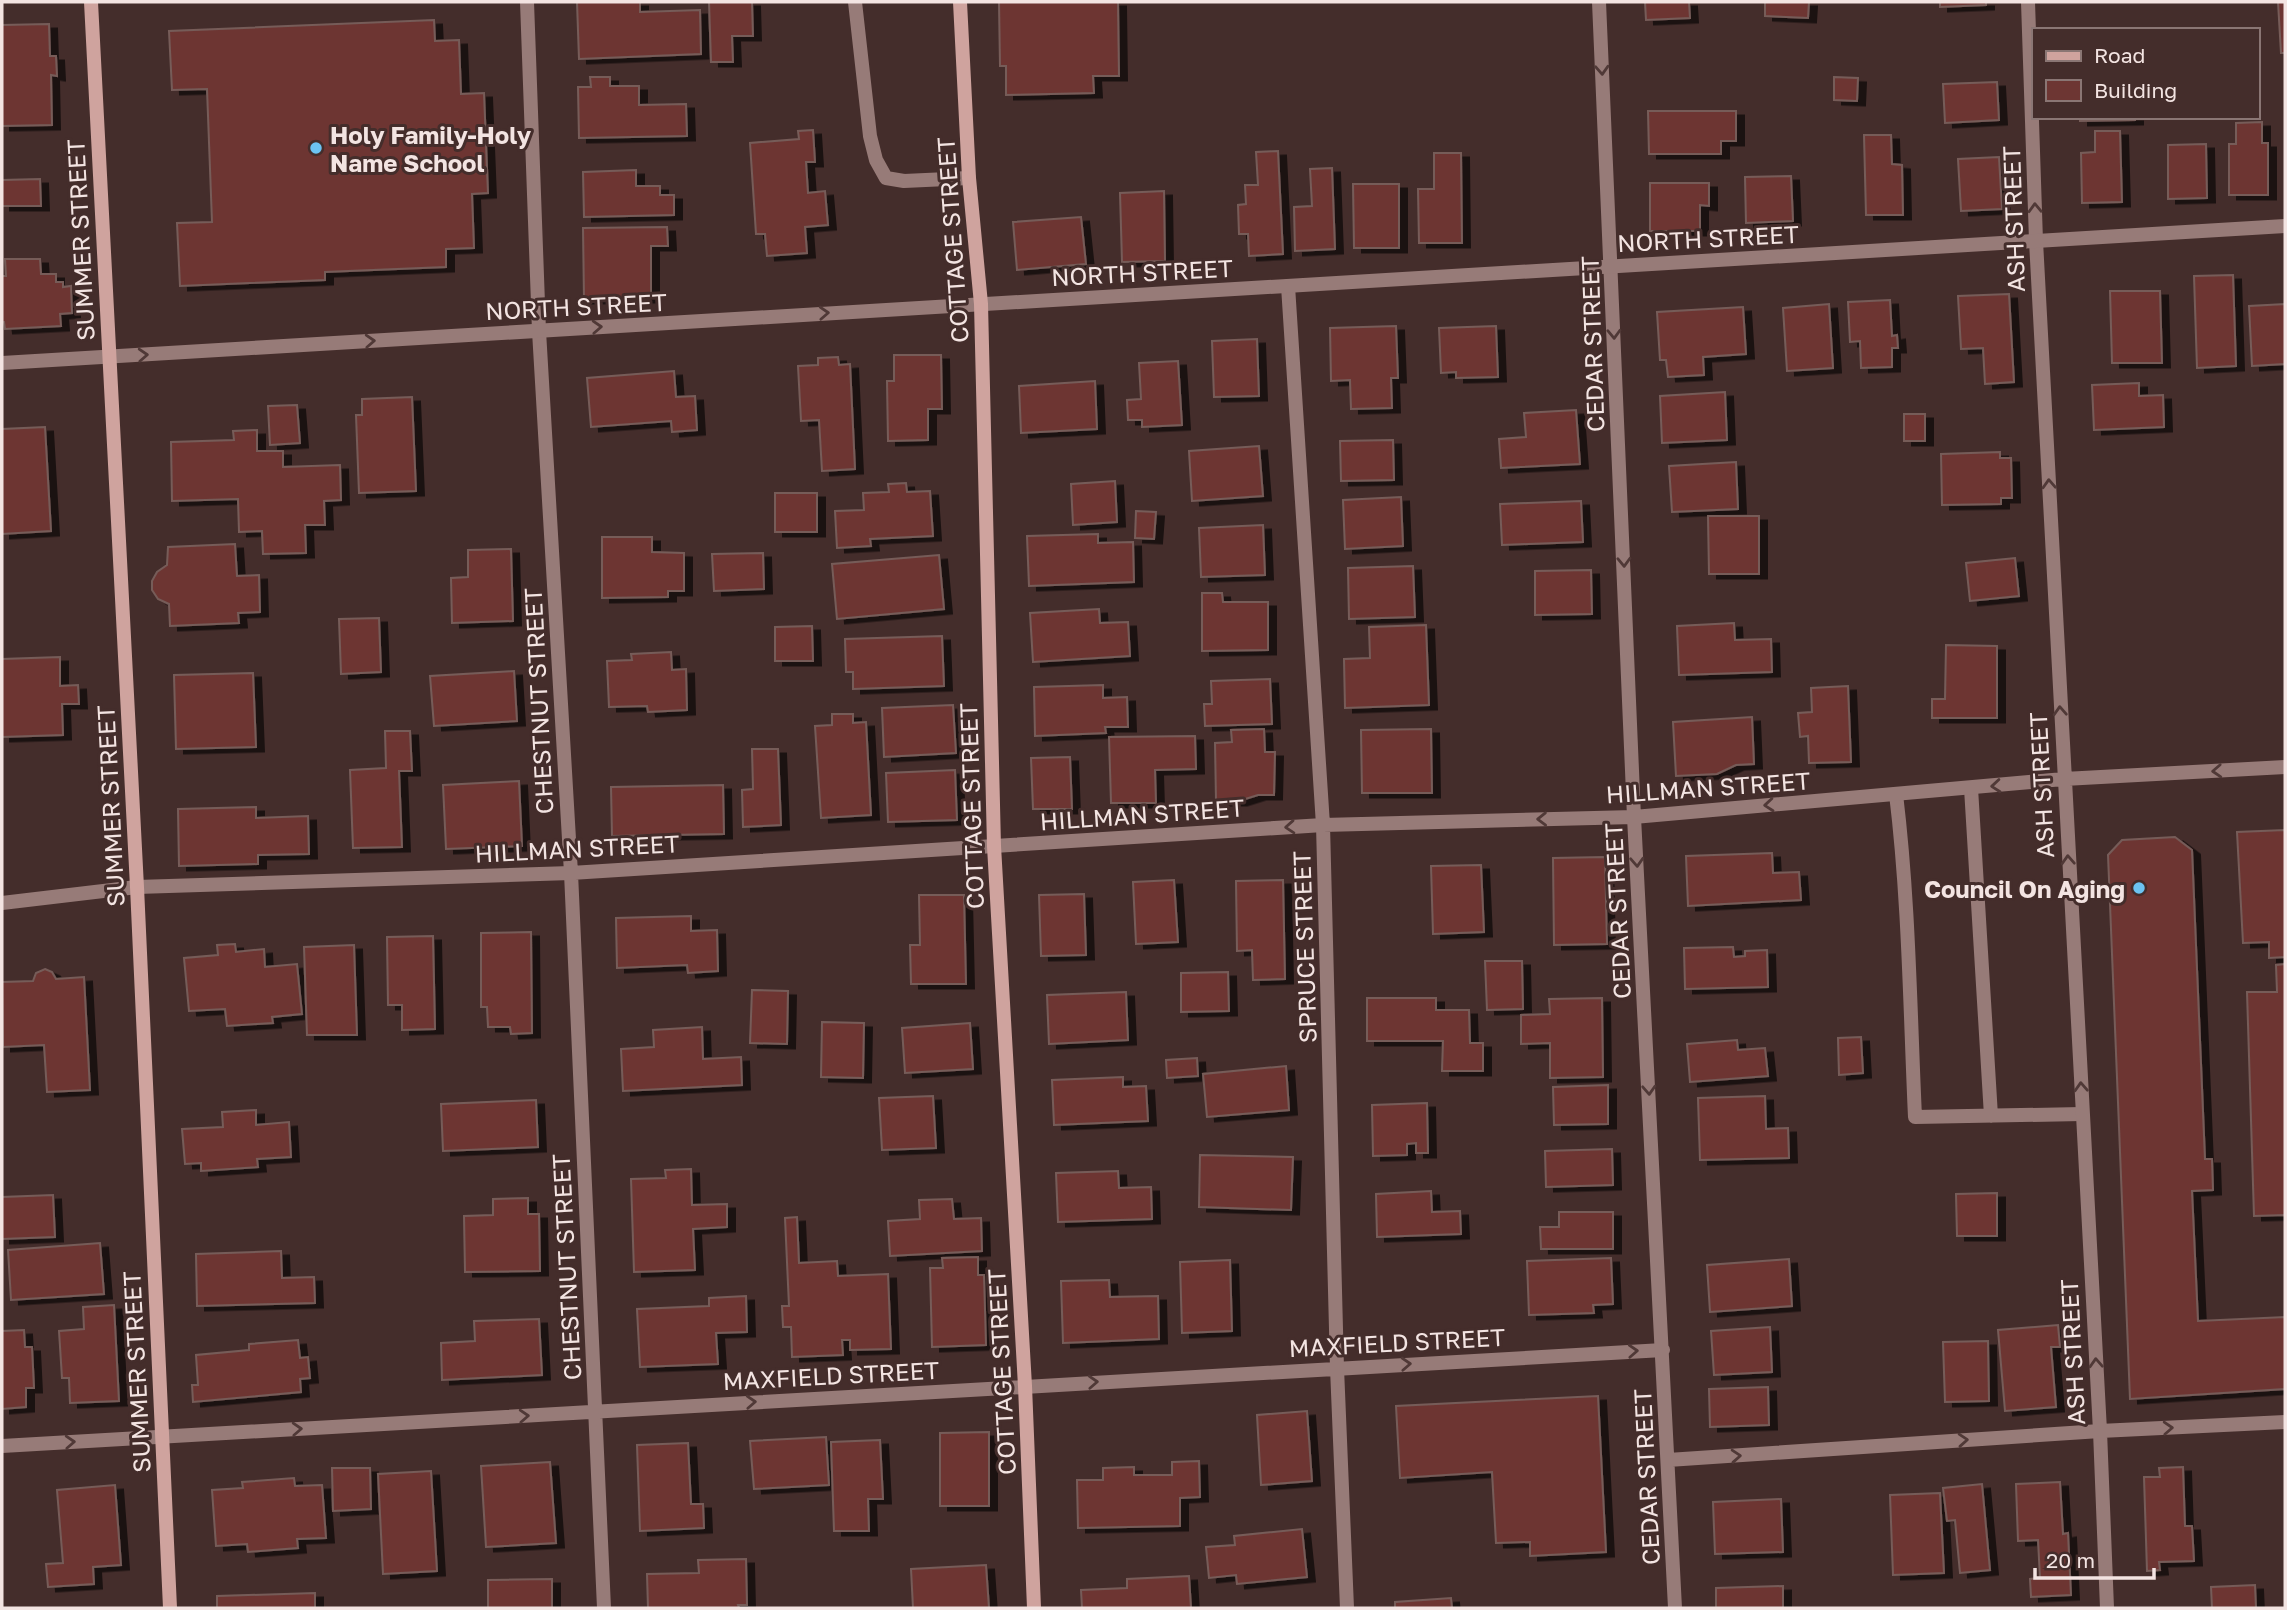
<svg xmlns="http://www.w3.org/2000/svg" width="2287" height="1610" viewBox="0 0 2287 1610" font-family="'Golos Text',sans-serif">
<defs>
<filter id="shadow"><feDropShadow dx="8" dy="4.5" stdDeviation="0" flood-color="#0009"/></filter>
</defs>
<rect width="100%" height="100%" fill="#442d2b"/>
<path fill="#6d3633" stroke="#765c59" stroke-width="2" filter="url(#shadow)" d="M577 2H640V12L700 10 701 54 579 59Z
M709 2H752L753 36H732L733 62H711Z
M999 2H1118L1119 76H1093L1094 93 1006 95V66H1000Z
M1645 2H1689L1690 18 1646 20Z
M1765 2H1809L1808 18 1765 16Z
M1940 2H1986V5L1940 7Z
M2278 2H2285V53H2281Z
M434 20 435 41 459 40 461 94 484 93 488 193 472 194 474 248 446 249V267L325 272V280L180 286 177 223 212 222 207 89 172 90 169 31Z
M49 24 50 56H56L57 76 51 75 52 125 2 126V25Z
M590 77H610V86H639V105L686 104 687 136 579 138 578 87H591Z
M1834 77 1858 78 1857 101 1834 100Z
M1997 82 1999 120 1945 123 1943 84Z
M1648 111H1736V141H1721V154H1649Z
M2080 117H2135V120L2080 121Z
M2262 122V143H2268V195H2229V144H2236V123Z
M813 130 815 162H806L808 193 825 191 828 225 805 227 807 253 767 256 765 234H756L750 143 799 139 798 131Z
M2095 131H2120L2122 202 2082 203 2081 153 2095 152Z
M1864 135H1891L1892 164 1902 165 1903 215H1866Z
M2206 144 2207 198 2168 199V145Z
M1278 151 1283 254 1249 256 1248 234H1239L1238 205 1246 204 1245 185H1258L1256 152Z
M1434 153H1461L1462 243H1419L1418 189H1434Z
M1999 157 2002 209 1961 211 1958 159Z
M1332 168 1335 249 1295 251 1294 207 1312 206 1310 169Z
M636 170V186H660V195H674V215L584 217 583 172Z
M1791 176 1793 221 1746 223 1745 177Z
M40 179 41 206H2V180Z
M1650 183H1709V206L1700 205V231H1650Z
M1353 184H1399V248H1354Z
M1164 191 1165 261 1122 262 1120 193Z
M1081 217 1086 264 1017 270 1013 222Z
M667 227 668 246H651V298L584 299 583 228Z
M5 259H40L41 274H56V282H63V287L71 286 72 313 60 314 61 326 5 329 4 322H2V276H6Z
M2233 275 2236 366 2197 368 2194 276Z
M2110 291H2160L2162 363H2112Z
M2009 294 2014 382 1985 384 1983 348 1961 349 1958 296Z
M1890 300 1892 336 1897 335 1898 348H1892V367L1861 368 1860 341 1850 342 1848 302Z
M1829 304 1833 368 1787 371 1783 308Z
M2285 304V364L2252 366 2249 306Z
M1743 307 1746 354 1703 357 1704 375 1668 377 1666 360H1660L1657 312Z
M1396 326 1398 378H1391L1392 408 1351 409 1350 380 1331 381 1330 328Z
M1496 326 1498 377 1456 378V372L1441 373 1439 328Z
M1257 339 1259 396 1214 397 1212 341Z
M894 355H941L942 409H928V440L888 441 887 381H894Z
M838 357 839 365 850 364 855 469 822 471 819 420 801 421 798 366 818 365V358Z
M1178 361 1182 425 1142 427V420H1128L1127 400 1141 399 1139 363Z
M674 371 676 397 695 396 697 430 672 432 671 421 591 427 587 378Z
M1095 381 1097 429 1021 433 1019 386Z
M2139 383V396L2163 395 2164 427 2094 430 2092 385Z
M1725 392 1727 440 1662 443 1660 396Z
M412 397 416 491 359 493 356 415H362V399Z
M297 405 300 443 270 445 268 406Z
M1576 410 1580 464 1501 468 1499 439 1526 437 1524 413Z
M1904 414H1925V441H1904Z
M45 427 51 531 2 534V429Z
M257 430V451H283V467L340 465 341 500 324 501 325 525H305L306 553 263 554 262 531 239 532 238 499 172 501 171 442 234 440 233 431Z
M1393 440 1394 480 1341 481 1340 441Z
M1259 446 1263 496 1192 501 1189 451Z
M2000 452V458H2011L2012 498H2001V504L1942 505 1941 454Z
M1736 462 1738 509 1672 512 1669 466Z
M1115 481 1117 522 1073 525 1071 484Z
M906 483 907 492 930 491 933 536 870 539 871 546 837 548 835 511 864 510 863 493 889 492 888 484Z
M775 493H817V532H775Z
M1401 497 1403 546 1345 549 1343 500Z
M1581 501 1583 542 1502 545 1500 504Z
M1136 511 1156 512 1154 539 1135 538Z
M1708 516H1759V574H1709Z
M1263 525 1265 575 1201 577 1199 528Z
M1098 534V543L1133 542 1134 582 1029 586 1027 536Z
M602 537H652V552L684 553V591H668V597L602 598Z
M235 544 237 576 259 575 260 612 238 613 239 623 170 626 169 604 158 599 152 590V581L157 572 167 565 168 547Z
M511 549 513 621 452 623 451 578 468 577V550Z
M763 553 764 589 714 591 712 554Z
M939 555 944 609 837 619 832 564Z
M2015 558 2019 596 1970 601 1966 563Z
M1413 566 1415 617 1349 619 1348 568Z
M1591 570 1592 614 1535 615V571Z
M1202 593H1222L1223 602H1268V650L1202 651Z
M1099 609 1100 623 1128 622 1130 656 1033 662 1030 613Z
M379 618 381 672 341 674 339 619Z
M1734 623 1735 640 1771 639 1772 672 1679 675 1677 626Z
M1426 625 1429 705 1345 708 1344 659 1370 658 1369 627Z
M812 626 813 661H775V627Z
M942 636 944 686 853 689V672H846L845 639Z
M1946 645 1997 646V718H1932V699H1945Z
M671 652 672 670 686 669 687 710 648 712 647 706 609 707 607 661 632 660 631 654Z
M60 657V686L78 685 79 704H62L63 735 2 737V659Z
M514 671 517 721 434 726 430 676Z
M253 673 256 747 176 749 174 675Z
M1270 679 1272 724 1205 726 1204 704H1212L1211 681Z
M1103 685V698L1127 697 1128 727H1105L1106 733 1035 736 1034 687Z
M1848 686 1851 762 1809 763 1808 736 1800 737 1798 713 1812 712 1811 688Z
M953 705 956 753 884 757 882 708Z
M832 714H853V723L866 722 871 815 821 818 815 726 832 725Z
M1752 717 1754 764 1736 765 1717 774 1676 776 1673 722Z
M1264 729 1265 752H1275L1274 795H1258L1239 801H1216L1215 743 1232 742 1231 730Z
M1431 729 1432 793H1362L1361 730Z
M385 731H410L412 771H399L402 847 353 848 350 770 386 768Z
M1195 736 1196 769 1155 770 1156 803H1111L1109 737Z
M752 749H778L781 825 743 827 742 790 753 789Z
M1070 757 1072 809H1033L1031 758Z
M955 770 957 820 888 822 886 773Z
M519 781 522 846 446 849 443 785Z
M723 785 724 834 612 836 611 787Z
M256 807V818L308 816 309 854 258 855V864L179 866 178 809Z
M2285 830V957L2269 958V942L2243 943 2237 832Z
M2175 837 2192 850 2205 1159H2212L2213 1190 2192 1191 2198 1321 2285 1317V1389L2130 1399 2108 855 2122 840Z
M1772 853 1773 873 1799 872 1801 900 1688 906 1686 856Z
M1605 857 1607 944 1554 945 1553 858Z
M1481 865 1484 932 1433 934 1431 866Z
M1174 880 1178 942 1136 944 1133 882Z
M1283 880 1285 979 1253 980 1252 950 1237 951 1236 881Z
M1084 894 1086 955 1041 956 1039 895Z
M919 895H964L966 984H911L910 945H920Z
M691 916V931L717 930 718 971 688 973 687 965 617 968 616 918Z
M531 932 532 1033 511 1034 510 1027H488L487 1007H481V933Z
M433 936 435 1029 402 1030V1005H388L387 937Z
M235 944 236 952 264 949 265 967 297 964 302 1014 272 1017 273 1023 227 1026 225 1009 189 1011 184 958 218 955 217 945Z
M354 945 357 1035H307L304 947Z
M1733 947 1734 957 1745 956V951L1767 950 1768 987 1685 989 1684 948Z
M1485 961H1522L1523 1009 1487 1010Z
M2285 964V1218V1215L2254 1216 2247 992H2277L2276 965Z
M45 969 52 972 56 979 84 977 90 1090 47 1092 44 1045 3 1047 2 982 33 981 36 973Z
M1228 972 1229 1011 1181 1012V973Z
M752 990 788 991 787 1044 750 1043Z
M1126 992 1128 1040 1049 1044 1047 995Z
M1367 998H1436V1010H1469L1470 1043H1483V1071H1442L1443 1041H1367Z
M1602 998 1603 1077 1550 1078V1043L1521 1044V1015L1550 1014 1549 999Z
M822 1022 864 1023 863 1078 821 1077Z
M970 1023 973 1069 905 1073 902 1028Z
M702 1027 703 1059 741 1057 742 1085 623 1091 621 1049 654 1047 653 1030Z
M1861 1037 1863 1073 1839 1075 1838 1038Z
M1737 1040 1738 1050 1765 1048 1768 1076 1690 1082 1687 1044Z
M1197 1058 1198 1076 1167 1078 1166 1060Z
M1286 1066 1289 1110 1207 1117 1203 1074Z
M1123 1077V1087L1146 1086 1148 1121 1054 1125 1052 1080Z
M1608 1085V1124L1554 1125 1553 1087Z
M933 1096 936 1148 882 1150 879 1098Z
M1765 1096 1766 1129 1788 1128 1789 1158 1700 1160 1698 1098Z
M536 1100 538 1147 443 1151 441 1104Z
M1427 1103 1428 1153H1416V1143L1407 1144V1155L1373 1156 1372 1105Z
M256 1110V1125L289 1122 291 1157 257 1159 258 1167 201 1171V1163L185 1164 182 1129 223 1127 222 1112Z
M1612 1149 1613 1185 1546 1187 1545 1151Z
M1200 1155 1293 1157 1291 1210 1199 1207Z
M691 1169 692 1205 727 1204V1227L693 1229 695 1270 634 1272 631 1179 666 1178 665 1170Z
M1118 1171 1119 1188 1151 1187 1152 1219 1058 1222 1056 1173Z
M1431 1191 1432 1212 1460 1211 1461 1234 1377 1237 1376 1194Z
M1997 1193V1236H1957L1956 1194Z
M53 1195 55 1237 2 1239V1197Z
M528 1198V1214H539L540 1271 465 1272 464 1216 493 1215V1199Z
M952 1199 954 1219 981 1218 982 1251 890 1256 888 1221 920 1219 919 1200Z
M1559 1212H1613V1249H1541L1540 1227H1559Z
M797 1217 799 1263 837 1261 838 1276 888 1274 891 1349 850 1350V1340H842L843 1355 792 1357 791 1327H783L782 1306H789L785 1218Z
M100 1243 104 1294 11 1300 8 1250Z
M281 1251 282 1278 314 1277 315 1303 197 1306 196 1254Z
M978 1257V1275H984L986 1345 932 1347 930 1268H943L942 1258Z
M1611 1258 1613 1304 1593 1305 1594 1313 1529 1315 1527 1261Z
M1789 1259 1792 1306 1710 1312 1707 1265Z
M1230 1260 1232 1331 1182 1333 1180 1262Z
M1109 1280 1110 1297 1158 1296 1159 1339 1063 1343 1061 1281Z
M746 1296 747 1332 716 1333 718 1364 640 1367 637 1309 709 1306V1298Z
M114 1305 119 1401 70 1403 69 1378H62L59 1331 84 1329 83 1307Z
M539 1319 542 1375 442 1380 441 1343 475 1341 474 1321Z
M2058 1325 2060 1347H2051L2056 1407 2005 1411 1998 1330Z
M1770 1327 1772 1372 1714 1375 1711 1331Z
M24 1330 25 1347H32L34 1388H26V1407L2 1409V1331Z
M298 1340 300 1358 308 1357 310 1378 300 1379 301 1392 193 1402 192 1385H198L196 1355 249 1350V1344Z
M1988 1341 1989 1401 1945 1402 1943 1342Z
M1768 1387 1769 1425 1710 1427 1709 1389Z
M1598 1396 1606 1552 1530 1556V1542L1496 1543 1492 1472 1400 1478 1396 1406Z
M1307 1411 1312 1481 1261 1485 1257 1415Z
M989 1432V1506H940V1433Z
M826 1437 829 1485 754 1489 750 1441Z
M880 1440 883 1499H868L869 1531H834L831 1442Z
M688 1443 691 1504H703L704 1528 640 1531 637 1445Z
M1199 1461 1200 1497 1180 1498V1526L1078 1528 1077 1480H1103V1468L1134 1467V1475H1172V1462Z
M550 1462 556 1543 486 1547 481 1466Z
M2183 1467 2185 1526H2192L2194 1561 2159 1562 2160 1570 2147 1571 2144 1477H2160L2159 1468Z
M332 1468H370L371 1509 333 1511Z
M431 1471 437 1571 383 1574 378 1474Z
M294 1478 295 1486 322 1485 326 1538 297 1539 298 1548 248 1552 247 1544 216 1546 212 1490 243 1488 242 1482Z
M2060 1482 2063 1534 2068 1533 2071 1595 2031 1597 2030 1579 2040 1578 2038 1540 2018 1541 2016 1484Z
M1982 1484 1990 1570 1960 1573 1955 1520 1947 1521 1943 1488Z
M115 1485 121 1565 93 1567 94 1584 48 1587 46 1564 63 1563 57 1490Z
M1940 1493 1944 1573 1893 1575 1890 1495Z
M1781 1499 1783 1552 1715 1554 1713 1502Z
M1302 1529 1307 1577 1237 1584 1236 1575 1209 1578 1206 1547 1235 1545 1234 1536Z
M746 1559 747 1605H738L739 1608H648L647 1574 699 1573 698 1560Z
M986 1565 989 1608H913L911 1569Z
M1189 1576 1191 1608H1082L1081 1590 1127 1588V1579Z
M552 1579V1608H488V1580Z
M2255 1585 2256 1608H2212L2211 1587Z
M1783 1586V1608H1716V1588Z
M315 1593V1608H217V1596Z
M1451 1598 1452 1608H1395V1602Z"/>
<g fill="none" stroke-linecap="round" stroke-linejoin="round">
<path stroke="#977b78" stroke-width="14" d="M855 2 870 136 876 160 886 178 904 181 969 178
M1971 788 1991 1116
M1896 794C1909 901 1910 1010 1915 1117L2082 1114"/>
<path stroke="#977b78" stroke-width="14" d="M527 2 539 331 571 873 604 1608
M1599 2 1634 817 1675 1608
M2028 2 2036 241 2100 1431 2107 1608
M1288 286 1323 825 1337 1368 1347 1608
M2 903 137 887 571 873 1323 825 1634 817 2064 779 2285 767
M2 1446 1663 1350
M1668 1460 2100 1431 2285 1422"/>
<path stroke="#977b78" stroke-width="14" d="M2 363 2285 226"/>
<path stroke="#cfa39e" stroke-width="14" d="M91 2 137 887 170 1608
M960 2 969 178 981 304 994 846 1025 1386 1034 1608"/>
</g>
<defs><path id="oneway-chevron" d="M-2-3.5L2.5 0L-2 3.5" fill="none" stroke-width="1.6" stroke-linecap="round" stroke-linejoin="round" transform="scale(1.75)"/></defs>
<g stroke="#503937">
<use href="#oneway-chevron" transform="translate(1602 70) rotate(87)"/>
<use href="#oneway-chevron" transform="translate(2035 208) rotate(-92)"/>
<use href="#oneway-chevron" transform="translate(824 313) rotate(-3)"/>
<use href="#oneway-chevron" transform="translate(597 327) rotate(-3)"/>
<use href="#oneway-chevron" transform="translate(1614 334) rotate(88)"/>
<use href="#oneway-chevron" transform="translate(370 341) rotate(-3)"/>
<use href="#oneway-chevron" transform="translate(143 355) rotate(-3)"/>
<use href="#oneway-chevron" transform="translate(2049 484) rotate(-93)"/>
<use href="#oneway-chevron" transform="translate(1624 562) rotate(88)"/>
<use href="#oneway-chevron" transform="translate(2060 711) rotate(-93)"/>
<use href="#oneway-chevron" transform="translate(2217 771) rotate(177)"/>
<use href="#oneway-chevron" transform="translate(1996 786) rotate(175)"/>
<use href="#oneway-chevron" transform="translate(1769 805) rotate(175)"/>
<use href="#oneway-chevron" transform="translate(1542 819) rotate(179)"/>
<use href="#oneway-chevron" transform="translate(1290 827) rotate(176)"/>
<use href="#oneway-chevron" transform="translate(2068 860) rotate(-93)"/>
<use href="#oneway-chevron" transform="translate(1637 862) rotate(87)"/>
<use href="#oneway-chevron" transform="translate(2081 1087) rotate(-93)"/>
<use href="#oneway-chevron" transform="translate(1649 1090) rotate(87)"/>
<use href="#oneway-chevron" transform="translate(1633 1351) rotate(-3)"/>
<use href="#oneway-chevron" transform="translate(2096 1363) rotate(-93)"/>
<use href="#oneway-chevron" transform="translate(1406 1364) rotate(-3)"/>
<use href="#oneway-chevron" transform="translate(1093 1382) rotate(-3)"/>
<use href="#oneway-chevron" transform="translate(751 1402) rotate(-3)"/>
<use href="#oneway-chevron" transform="translate(524 1416) rotate(-3)"/>
<use href="#oneway-chevron" transform="translate(2168 1428) rotate(-3)"/>
<use href="#oneway-chevron" transform="translate(297 1429) rotate(-3)"/>
<use href="#oneway-chevron" transform="translate(1963 1440) rotate(-4)"/>
<use href="#oneway-chevron" transform="translate(70 1442) rotate(-3)"/>
<use href="#oneway-chevron" transform="translate(1736 1456) rotate(-4)"/>
</g>
<g fill="#6cc3f2" stroke="#442d2b" stroke-width="2.5">
<circle cx="316" cy="148" r="7"/>
<circle cx="2139" cy="888" r="7"/>
</g>
<g text-anchor="middle" dominant-baseline="central" stroke-width="6" stroke-linejoin="round" paint-order="stroke">
<g font-size="24" font-weight="bold" fill="#f3e4e2" stroke="#442d2b" text-anchor="start">
<text x="330" y="134">Holy Family-Holy<tspan x="330" dy="28">Name School</tspan></text>
<text x="2125" y="888" text-anchor="end">Council On Aging</text>
</g>
<g font-size="24" fill="#f3e4e2" stroke="#442d2b">
<text transform="translate(2013 219) rotate(-92)">ASH STREET</text>
<text transform="translate(1708 238) rotate(-3)">NORTH STREET</text>
<text transform="translate(80 240) rotate(-93)">SUMMER STREET</text>
<text transform="translate(952 240) rotate(-94)">COTTAGE STREET</text>
<text transform="translate(1142 272) rotate(-3)">NORTH STREET</text>
<text transform="translate(576 306) rotate(-3)">NORTH STREET</text>
<text transform="translate(1592 344) rotate(-92)">CEDAR STREET</text>
<text transform="translate(538 701) rotate(-93)">CHESTNUT STREET</text>
<text transform="translate(2041 785) rotate(-93)">ASH STREET</text>
<text transform="translate(1708 787) rotate(-4)">HILLMAN STREET</text>
<text transform="translate(110 806) rotate(-93)">SUMMER STREET</text>
<text transform="translate(971 806) rotate(-92)">COTTAGE STREET</text>
<text transform="translate(1142 814) rotate(-4)">HILLMAN STREET</text>
<text transform="translate(577 848) rotate(-3)">HILLMAN STREET</text>
<text transform="translate(1617 911) rotate(-93)">CEDAR STREET</text>
<text transform="translate(1304 947) rotate(-92)">SPRUCE STREET</text>
<text transform="translate(566 1267) rotate(-93)">CHESTNUT STREET</text>
<text transform="translate(1397 1342) rotate(-3)">MAXFIELD STREET</text>
<text transform="translate(2072 1352) rotate(-93)">ASH STREET</text>
<text transform="translate(136 1372) rotate(-93)">SUMMER STREET</text>
<text transform="translate(1001 1372) rotate(-93)">COTTAGE STREET</text>
<text transform="translate(831 1375) rotate(-3)">MAXFIELD STREET</text>
<text transform="translate(1646 1477) rotate(-93)">CEDAR STREET</text>
</g>
</g>
<rect width="2287" height="1610" fill="none" stroke="#f3e4e2" stroke-width="7"/>
<rect x="2032" y="28" width="228" height="91" fill="#442d2b" stroke="#8a7674" stroke-width="2"/>
<rect x="2046" y="51" width="35" height="10" fill="#cfa39e" stroke="#8a7674" stroke-width="2"/>
<text x="2094" y="63" font-size="21" fill="#f3e4e2">Road</text>
<rect x="2046" y="80" width="35" height="21" fill="#6d3633" stroke="#8a7674" stroke-width="2"/>
<text x="2094" y="98" font-size="21" fill="#f3e4e2">Building</text>
<path d="M2035 1568v10h119v-10" fill="none" stroke="#f3e4e2" stroke-width="3.5"/>
<text x="2046" y="1568" font-size="21" fill="#f3e4e2" stroke="#442d2b" stroke-width="5" paint-order="stroke">20 m</text>
</svg>
